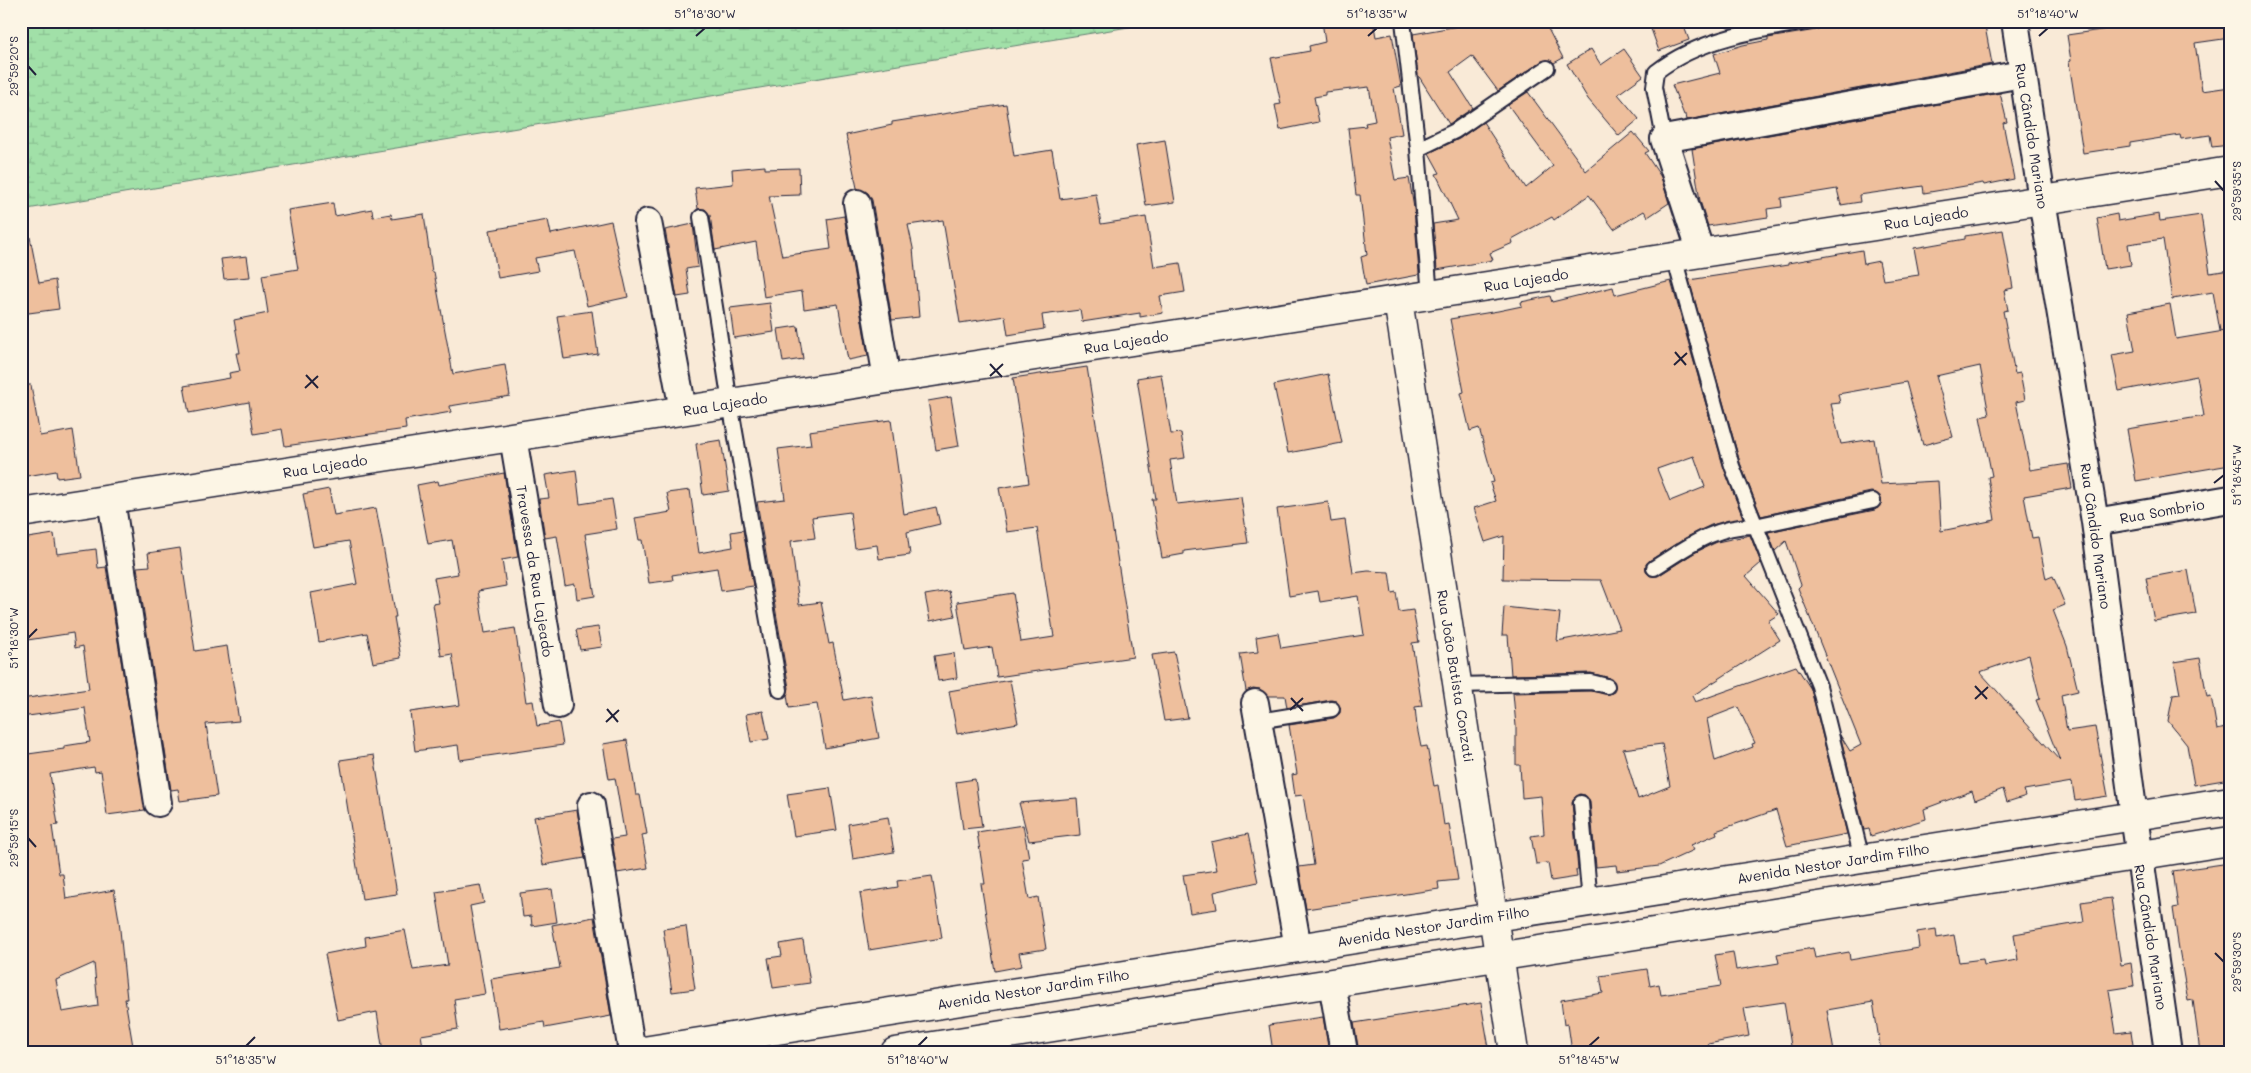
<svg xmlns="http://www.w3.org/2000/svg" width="2251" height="1073" viewBox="0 0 2251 1073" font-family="Mali,sans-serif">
<defs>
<pattern id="wetland-marsh" width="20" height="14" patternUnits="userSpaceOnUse" patternTransform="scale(1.25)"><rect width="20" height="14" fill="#a1e0a8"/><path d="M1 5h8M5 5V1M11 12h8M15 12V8" fill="none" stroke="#8ac092"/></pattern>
</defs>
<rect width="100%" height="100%" fill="#f9ead7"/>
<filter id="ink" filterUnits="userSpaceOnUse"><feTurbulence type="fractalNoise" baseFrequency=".02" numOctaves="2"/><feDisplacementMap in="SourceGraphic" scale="10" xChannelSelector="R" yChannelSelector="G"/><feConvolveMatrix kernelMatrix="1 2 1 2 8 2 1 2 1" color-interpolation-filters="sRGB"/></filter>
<g filter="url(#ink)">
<path fill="url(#wetland-marsh)" stroke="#628172" d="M21 21H1165L21 210Z"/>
<path fill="#eebf9d" stroke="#22223b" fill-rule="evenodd" d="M1322 21H1373L1376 37 1392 34 1401 86 1394 88 1402 134 1387 137 1395 180 1409 178 1414 208 1419 273 1418 275 1366 285 1361 257 1367 255 1360 195H1356L1348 128 1366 126 1365 123 1375 121 1369 87 1325 92V95L1314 97 1319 122 1280 130 1275 105 1281 104 1271 58 1310 51 1309 46 1325 42Z
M1487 21H1544L1563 58 1554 63 1550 60 1542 61 1498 91 1472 56 1450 72 1473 108 1449 124 1418 75 1413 34Z
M1664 21H1682L1689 40 1659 51 1650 26Z
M1850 21H1984L1992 64 1687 120 1686 115H1684L1672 85 1720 73 1714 54 1743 45 1768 40V38L1816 30 1823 25Z
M2142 21H2230V38L2195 43 2202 91 2230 87V145L2212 147 2210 135 2181 139 2180 135 2130 143V146L2083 153 2069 62 2071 61 2067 35 2142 24Z
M1591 49 1601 65 1624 49 1643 76 1618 94 1639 119 1619 136 1588 99 1567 64Z
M1528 92 1586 171 1633 132 1649 151 1645 153 1661 177 1669 203 1648 217 1644 211 1614 229 1589 195 1554 220 1552 217 1512 239 1513 243 1490 253 1493 260 1437 270 1433 224 1458 220 1436 174 1440 173 1429 153 1459 139 1483 122 1526 188 1553 166 1508 105Z
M2000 93 2007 122 2003 123 2014 179 1984 185 1983 183 1924 193 1923 186 1859 195 1860 202 1841 205 1837 189 1781 198 1782 207 1767 209 1768 217 1708 226 1700 201 1692 149Z
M1006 104 1014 156 1052 150 1060 199 1096 194 1101 224 1146 217 1154 267 1180 263 1185 292 1160 296 1163 313 1140 317V313L1082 322 1080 310 1042 315 1044 329 1008 335 1005 316 960 323 943 220 908 225 913 248 919 317 892 320 872 200 868 193 857 188 846 135 892 125V122Z
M1165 140 1175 202 1146 206 1136 145Z
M765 166V169L799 168 800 195 769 196 782 256 831 249 827 219 844 216 868 356 848 360 838 304 804 309 802 291 764 297 756 242 715 250 710 215 705 209H698L695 188 733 184 732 169Z
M333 203 335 216 372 209 373 217 391 214 392 219 424 214 432 272H434L453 374 505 365 510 396 450 406 451 412 405 420 406 429 285 446 282 429 254 434 249 402 189 413 184 386 230 378 229 373 240 371 236 353H240L234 320 268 313 262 275 298 269 288 210Z
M2117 214 2118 221 2159 214 2160 221 2201 215 2210 273 2230 270V330L2220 331 2213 292 2172 299 2163 239 2128 244 2131 265 2105 269 2097 218Z
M548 220 551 234 611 221 628 297 587 306 575 251 535 258 538 271 498 278 490 230Z
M693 224 698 267 686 269 690 295 677 297 665 230Z
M2003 230 2013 288 2004 290 2008 310 2003 311 2015 374 2020 373 2025 400 2016 402 2030 470 2068 464 2072 488 2024 496 2032 538 2038 537 2046 579 2053 576 2065 605 2053 610 2067 646 2078 691 2061 695 2067 731 2095 727 2108 796 2075 801 2072 782 2024 790 2026 796 2007 802 2003 789 1975 800 1972 791 1924 809 1926 819 1871 836 1869 829 1864 830 1840 735 1850 751 1861 745 1798 588 1801 585 1786 541 1775 551 1768 532 1875 510 1881 504V499L1876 493 1871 492 1761 516 1740 463 1689 280 1788 265V263L1862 250 1864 264 1879 261 1883 280 1919 275 1914 248 1965 239V236ZM1980 366 1989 415 1980 417 1992 476 1988 477 1995 520 1941 531 1938 481 1881 484 1874 439 1841 444 1831 404 1840 403 1838 394 1906 382 1923 445 1953 437 1936 376ZM2029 655 2040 699 2036 700 2060 761 1980 672Z
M30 237 39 283 55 280 59 309 21 314V238Z
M247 256 250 277 224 279 221 259Z
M1671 281 1724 468 1743 518 1711 525 1685 538 1649 561 1646 564V572L1650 576H1658L1694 553 1717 542 1750 535 1761 563 1746 576 1779 614 1768 621 1780 640 1692 696 1695 702 1796 666 1811 689 1847 834 1787 846 1776 810 1716 831 1717 834 1691 845 1694 850 1659 866 1617 871 1616 865 1596 867 1590 802 1585 795 1580 794 1573 799 1572 803 1578 870H1576L1577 877 1551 881 1548 863 1536 864 1531 836 1544 834 1541 796 1522 798 1520 765H1516V726L1513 693 1590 691 1609 694 1614 692 1615 684 1610 678 1591 673 1511 675 1508 635H1502L1504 607 1560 613 1557 641 1620 629 1601 580 1503 579 1504 536 1485 542 1474 508 1496 501 1490 483 1494 482 1479 428 1470 431 1461 393 1464 392 1450 319 1498 311 1522 306 1521 302 1550 296 1552 302 1613 287 1615 295ZM1694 456 1705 487 1670 501 1657 469ZM1738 707 1755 743 1752 744 1753 747 1715 761 1707 719ZM1662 744 1670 786 1638 799 1623 749Z
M770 303 774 332 734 338 730 308Z
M2170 304 2176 339 2230 330V465L2136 481 2127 429 2204 416 2197 376 2119 391 2112 355 2135 351 2128 312Z
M592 311 598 354 564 359 557 316Z
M798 326 803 359 783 362 778 329Z
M1087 367 1133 657 997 677 992 647 965 651 957 602 1013 593 1021 642 1054 637 1037 528 1007 532 999 488 1029 483 1013 378Z
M1161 374 1171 434 1181 433 1185 458 1170 460 1177 504 1241 497 1248 543 1184 551V554L1162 558 1152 499H1156L1137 378Z
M1328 374 1342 443 1288 453 1274 385Z
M21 385H31L40 436 73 430 80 475 57 478 56 471 21 477Z
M951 397 959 446 936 450 928 401Z
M891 420 904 514 936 507 940 524 907 532 910 555 879 559 877 545 855 548 850 512 812 517 815 538 791 541 799 605 821 602 829 644 833 643 844 700 871 695 879 738 825 748 817 704 789 708 787 695 789 688 757 502 785 499 778 449 811 445 809 431Z
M721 440 729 491 703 495 696 444Z
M576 470 580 504 612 499 617 529 585 534 595 596 577 599 575 584 565 586 557 536 545 538 539 499 549 498 545 475Z
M504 473 518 557 502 560 506 586 478 591 485 633 515 628 526 702 533 701 537 726 559 722 563 745 460 760 458 745 415 751 410 712 460 705 452 654 441 656 433 604 439 603 434 578 458 574 452 540 428 544 417 485 438 481 439 485Z
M329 489 334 515 376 508 396 617H394L401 658 373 663 367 633 319 642 311 593 357 584 349 541 313 547 303 494Z
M690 490 699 553 733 547 731 532 743 530 753 586 721 591 717 568 672 575 673 580 649 583 642 540H639L635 518 671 512 667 493Z
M1328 502 1331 522 1345 520 1353 573 1368 571 1389 572 1392 593 1396 592 1399 612 1413 610 1419 642 1412 643 1422 706 1415 707 1417 727 1421 747 1427 746 1434 786 1438 785 1444 825 1449 824 1458 880 1438 882 1439 889 1306 909 1299 867 1314 865 1303 795 1295 796 1292 775 1297 774 1289 725 1334 718 1340 713V707L1336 701 1331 700 1287 708 1285 696H1268L1260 689 1253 688 1246 691 1240 654 1258 652 1256 637 1278 633 1281 648 1364 635 1358 596 1320 602 1318 591 1289 596 1277 509Z
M54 534 57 554 96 549 98 568 106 567 145 810 107 815 101 771 95 772 94 767 50 774 58 825 52 826 59 874H63L66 899 114 890 119 920 127 999H125L134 1052H33L27 1047 24 1035 25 987 21 988V755L64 749V746L90 742 85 708 21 717V699L89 689 83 646 75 648 73 633 21 641V539ZM94 963 98 1006 62 1012 56 980Z
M180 548 195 651 227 646 239 721 206 724 217 796 180 801 178 789 171 790 137 567 150 566 148 553Z
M2188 570 2196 614 2154 621 2146 578Z
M949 591 955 616 930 621 925 595Z
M598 627 602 647 580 650 576 630Z
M1174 652 1188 718 1164 721 1152 655Z
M954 653 957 678 938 681 934 656Z
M2200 658 2207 697 2211 696 2217 730 2230 727V779L2194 785 2187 745 2168 721 2173 695 2180 694 2174 662Z
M1010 680 1018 723 957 734 949 691Z
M763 711 769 739 751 742 746 714Z
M627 740 636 795H640L647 834 642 835 648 868 617 873 612 839 625 837 615 778 609 779 603 744Z
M374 755 397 894 362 899 340 760Z
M975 779 982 827 963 829 956 782Z
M830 788 837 830 794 836 787 794Z
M1077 798 1080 835 1029 841 1019 803Z
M577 810 585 858 543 865 534 817Z
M888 817 894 852 853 859 848 824Z
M1023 825 1029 858 1022 859 1029 899 1038 897 1046 949 1019 953 1022 966 995 971 981 884H985L977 832Z
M1248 834 1258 882 1214 892 1217 909 1190 913 1183 875 1217 870 1211 842Z
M2230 863V1052H2200L2193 1000 2188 1001 2178 943 2173 908 2178 907 2173 871Z
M932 876 942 938 869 950 860 893 898 887 897 881Z
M480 885 484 903 470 906 485 994 454 999 458 1029 421 1035 424 1052H383L377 1012 338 1020 325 954 366 946 365 937 405 930 413 970 448 965 436 892Z
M552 889 557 922 532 926 531 916 523 917 520 893Z
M2111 898 2121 965 2131 963 2134 986 2109 990 2116 1033 2131 1031 2134 1052H1881L1873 1002 1827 1010 1834 1052H1792L1784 1002 1744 1008 1749 1036 1708 1044 1709 1052H1572L1568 1024 1564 1025 1561 1000 1603 993 1600 976 1647 969 1650 986 1659 984 1661 995 1721 986 1715 955 1733 952 1736 970 1779 963 1777 954 1813 948 1815 958 1849 952 1850 960 1919 948 1917 932 1936 929 1937 938 1954 935 1959 962 1983 959 1984 965 2018 960 2014 934 2084 922 2081 902Z
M594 917 611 1016 545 1028 544 1022 499 1029 491 979 560 968 552 925Z
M686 926 695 989 672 992 663 929Z
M803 940 810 983 773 988 768 958 782 956 780 944Z
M1481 1003 1489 1048 1465 1052H1359L1354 1023Z
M1323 1017 1329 1052H1273L1269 1025Z"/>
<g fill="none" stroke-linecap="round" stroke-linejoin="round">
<g stroke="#22223b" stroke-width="18">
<path id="lane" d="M1403 21 1418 149 1430 296
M1664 139 1654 87 1656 72C1699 38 1762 29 1815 21
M1418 149 1455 131 1547 68
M701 217 730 403 780 690
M1674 257 1732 466 1819 686 1862 859
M1654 568C1686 548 1715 525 1755 526L1873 501
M1458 685 1591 682 1607 686
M1258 721 1332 709
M1581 803 1590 902"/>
</g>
<g stroke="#22223b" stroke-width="30">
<path id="street" d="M2015 21 2042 200 2095 522 2134 816 2168 1052
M857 203 887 379
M648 222 683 410
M1701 253 1664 139 2022 74
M513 437 558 705
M111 499 158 803
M2095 522 2230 499
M1255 703 1298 948
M591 805 632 1052
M1332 983 1344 1052"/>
</g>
<g stroke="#22223b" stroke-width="31">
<path id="secondary" d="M1398 300 1514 1052
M21 513 2230 171
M637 1052 2230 801
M895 1052 2230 841"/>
</g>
<use href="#lane" stroke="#fcf5e5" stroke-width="14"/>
<use href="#street" stroke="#fcf5e5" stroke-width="26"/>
<use href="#secondary" stroke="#fcf5e5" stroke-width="28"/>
</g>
</g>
<path fill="none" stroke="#22223b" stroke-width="2" d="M696 36 705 28M1368 36 1377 28M2039 36 2048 28M28 66 36 75M2215 181 2224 191M1675 352 1686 365M990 364 1002 377M1674 365 1687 353M306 375 318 388M990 376 1003 364M305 388 318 376M2214 483 2224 475M28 638 37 629M1975 686 1987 699M1291 698 1303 711M1975 699 1988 687M607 709 618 722M1290 710 1303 698M606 722 619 710M28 838 36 847M2215 953 2224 962M246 1046 255 1037M918 1046 927 1037M1589 1046 1599 1037"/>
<g text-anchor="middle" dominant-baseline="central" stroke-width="4" stroke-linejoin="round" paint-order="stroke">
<g font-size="14" fill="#22223b" stroke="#fcf5e5">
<text transform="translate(2032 136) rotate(81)">Rua Cândido Mariano</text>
<text transform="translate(1926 218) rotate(-9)">Rua Lajeado</text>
<text transform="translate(1526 280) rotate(-9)">Rua Lajeado</text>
<text transform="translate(1126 342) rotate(-9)">Rua Lajeado</text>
<text transform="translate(725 404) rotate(-9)">Rua Lajeado</text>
<text transform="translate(325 466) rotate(-9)">Rua Lajeado</text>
<text transform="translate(2162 511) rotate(-10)">Rua Sombrio</text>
<text transform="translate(2096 536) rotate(82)">Rua Cândido Mariano</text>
<text transform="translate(535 571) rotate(81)">Travessa da Rua Lajeado</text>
<text transform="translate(1456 676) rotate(81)">Rua João Batista Conzati</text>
<text transform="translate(1833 863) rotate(-9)">Avenida Nestor Jardim Filho</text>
<text transform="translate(1433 926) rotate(-9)">Avenida Nestor Jardim Filho</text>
<text transform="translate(2151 937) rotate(81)">Rua Cândido Mariano</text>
<text transform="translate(1033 989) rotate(-9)">Avenida Nestor Jardim Filho</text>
</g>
</g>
<rect width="2251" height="1073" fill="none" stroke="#fcf5e5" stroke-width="55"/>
<rect x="28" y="28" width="2196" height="1018" fill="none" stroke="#22223b" stroke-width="2"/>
<g font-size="12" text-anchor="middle" fill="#22223b">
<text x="705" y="18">51°18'30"W</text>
<text x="1377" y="18">51°18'35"W</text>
<text x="2048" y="18">51°18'40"W</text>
<text transform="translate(14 66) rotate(-90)" y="4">29°59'20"S</text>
<text transform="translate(2237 191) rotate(-90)" y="4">29°59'35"S</text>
<text transform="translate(2237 475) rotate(-90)" y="4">51°18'45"W</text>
<text transform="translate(14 638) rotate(-90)" y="4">51°18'30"W</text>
<text transform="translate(14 838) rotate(-90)" y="4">29°59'15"S</text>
<text transform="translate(2237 962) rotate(-90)" y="4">29°59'30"S</text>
<text x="246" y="1064">51°18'35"W</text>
<text x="918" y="1064">51°18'40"W</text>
<text x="1589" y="1064">51°18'45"W</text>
</g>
</svg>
